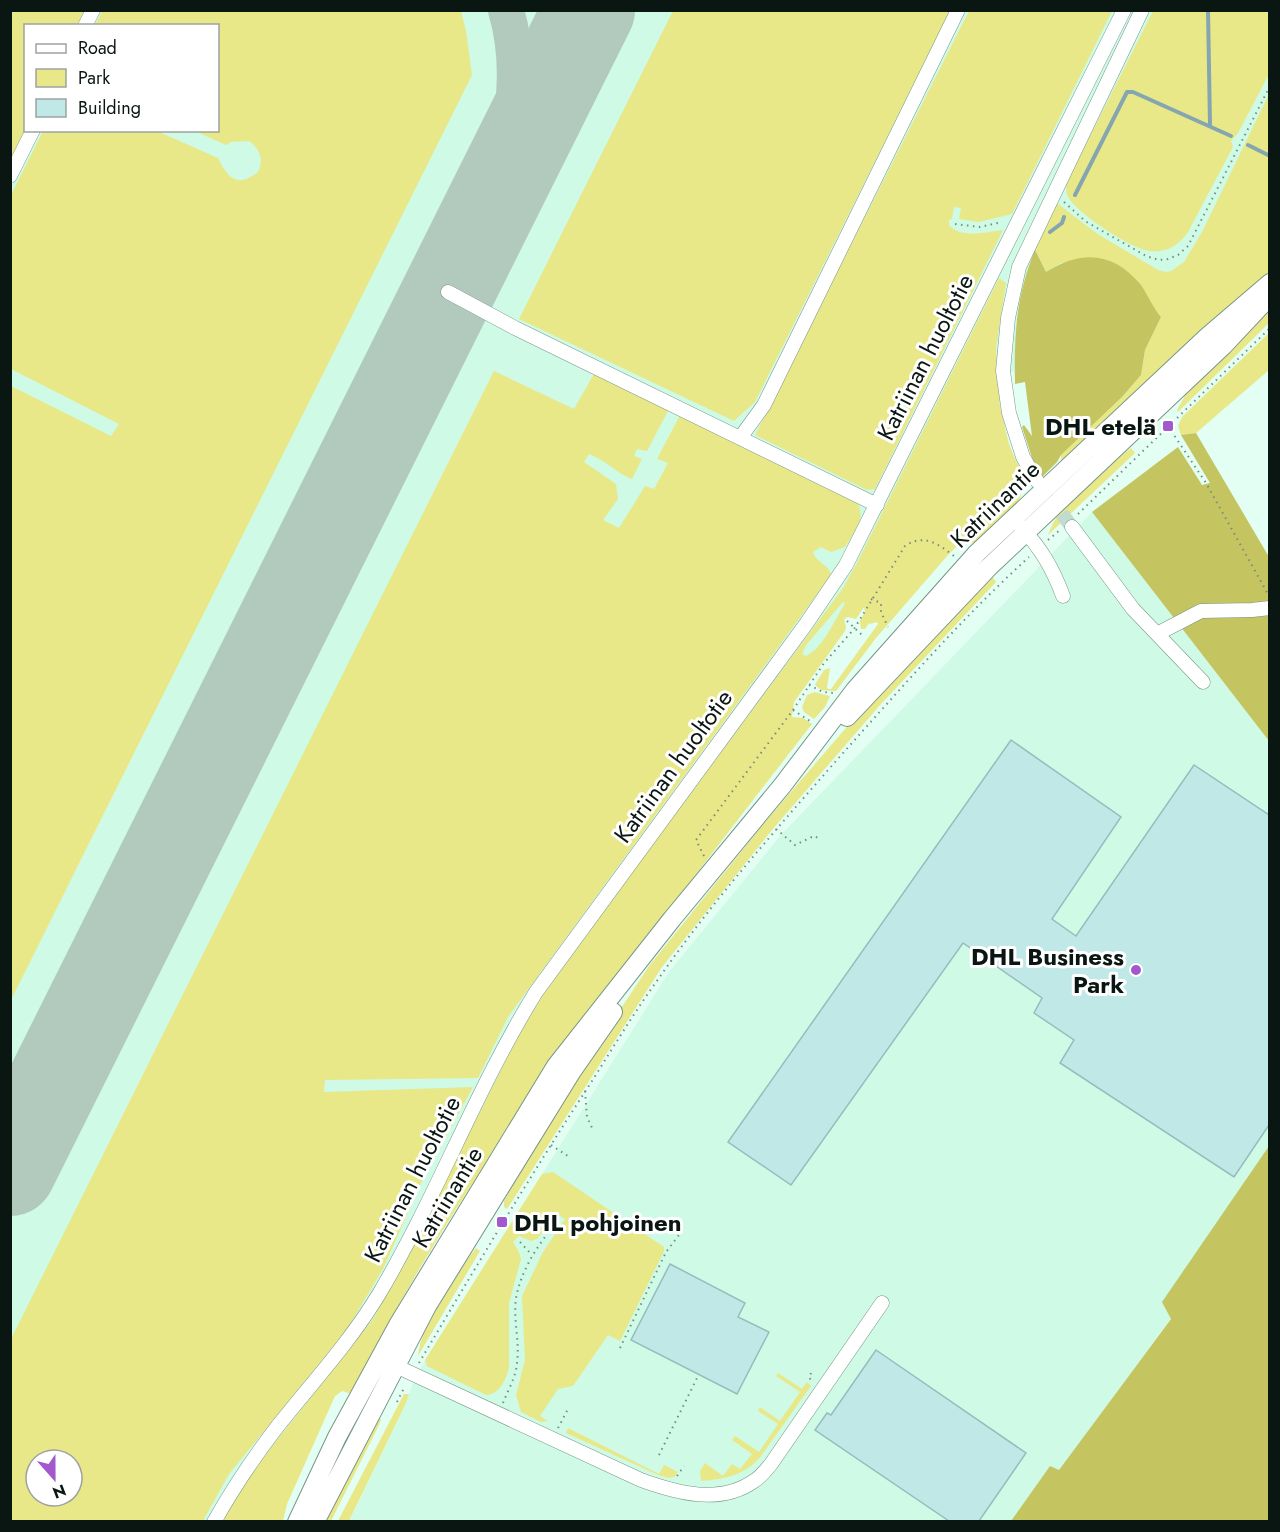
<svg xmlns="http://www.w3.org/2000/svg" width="1280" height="1532" viewBox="0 0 1280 1532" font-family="Jost,sans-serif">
<rect width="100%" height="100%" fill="#e3fef2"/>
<path fill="#cefae6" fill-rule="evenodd" d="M10 11H1269V119L1182 289 960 397 819 657 441 1205 253 1521H11ZM26 26H218V130H26ZM36 1460H72V1496H36Z
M1092 512 1269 741V1146L1163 1302 1171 1318 1059 1470 1050 1466 1011 1521 349 1522 405 1405 416 1375 669 972 781 835Z"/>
<path fill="#e8e888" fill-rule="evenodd" d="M11 11H86L79 25 26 26V130L11 163Z
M102 11H461L466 31 472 75 11 1000V386L111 436 119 424 11 369V195L43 131H157L218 158C228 179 238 188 258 172 264 159 260 149 249 141L231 142 226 145 195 131 218 130V26L95 25Z
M673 11H950L755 402 734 421 519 319Z
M969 11H1112L1012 214 979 222 959 219 961 208 954 207 952 219 949 220V225C960 239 987 232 1003 230L875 489 867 490 755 435Z
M1153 11H1269V74L1238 133 1231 141 1233 147 1188 232C1178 246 1167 253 1149 251 1130 248 1078 214 1068 197 1066 193 1066 189 1066 184Z
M1269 94V272L1061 461V455L1122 397 1141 375 1145 350 1161 317 1156 312 1061 263 1046 272 1035 250 1054 204 1057 203 1096 233 1158 270 1166 272 1171 271 1184 262 1202 232Z
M999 278 1006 283 996 348 1000 406 1009 444 1016 461 1032 485 1022 484 1021 496 1017 503 994 523 977 542 957 546 948 555 876 638 836 691 821 690 815 685 816 683 824 670 830 668 827 687 828 689H831L878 624 877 622 870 624 869 623 865 629H861L860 621 865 612 864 607 856 619 848 617 844 619 846 627 845 631 794 702 792 717 803 718 812 724C745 810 678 897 613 985 516 1114 423 1248 352 1394L342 1391 335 1396 287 1504 283 1521 222 1522 249 1477 269 1450 373 1319 401 1269 518 1036 541 998 618 891 843 588 857 563ZM843 602 845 603 843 607C833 623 823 648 806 656L802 654 806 645Z
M1269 308V323L1178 412 1177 410 1191 385Z
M1269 333V370L1196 433 1181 435 1178 426 1182 417Z
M494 371 574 409 595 372 669 409 647 451 637 449 634 456 642 459 632 479C619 475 606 460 589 454L584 462 616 484 618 499 603 520 619 528 645 486 654 489 668 463 657 459 680 415 858 504C866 520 853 534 845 547L831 552 821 547 813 552C816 563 829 564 831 575L508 1017 478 1078 325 1080 324 1092 473 1087 422 1181 383 1269 346 1331 229 1474 203 1521H11L10 1341ZM36 1460H72V1496H36Z
M1131 448 1135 453 1048 535C1062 496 1099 473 1131 448Z
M992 576 996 582 881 704 829 764 772 830 662 967 507 1209 504 1207V1201L530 1155 600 1040 649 966 765 822 845 729Z
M814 692 830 696 825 707 814 719 804 712 802 707 807 695Z
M553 1172 664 1247V1251L620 1341 608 1335 573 1386 558 1389 540 1416 548 1421 541 1422 521 1412 516 1395 525 1360 522 1296 543 1252 565 1219 557 1214 537 1239 531 1241 519 1236 513 1242 519 1252 521 1259 509 1303V1367C506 1380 500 1394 486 1395L427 1366 425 1360 542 1174Z
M476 1248 480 1251 418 1356C426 1308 448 1285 476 1248Z
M778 1373 802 1389 807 1382 811 1386 761 1456C746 1475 725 1479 701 1481L700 1471 705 1463 723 1476 732 1464 740 1469 752 1454 732 1440 735 1436 759 1452 778 1424 758 1411 760 1407 780 1421 800 1392 776 1376Z
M404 1394H409L406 1403 349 1521H338Z
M375 1417 381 1419 379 1425 331 1521 323 1522Z
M568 1428 659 1474 664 1465 678 1472 674 1477 668 1478 658 1475 566 1433Z"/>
<path fill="#c4c460" d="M1035 250 1046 272C1081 250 1113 251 1141 285 1148 295 1153 308 1161 317L1145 350 1141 375 1122 397 1061 455 1057 462 1042 477 1038 476 1022 427 1024 425 1032 436 1025 382 1015 384C1014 335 1016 296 1035 250Z
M1196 433 1269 557V741L1092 512 1178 447 1202 485 1210 483 1181 435Z
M1269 1146V1521H1011L1050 1466 1059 1470 1171 1319 1162 1302Z"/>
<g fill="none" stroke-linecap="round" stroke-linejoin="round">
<path stroke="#85a6b1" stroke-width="4" d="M1208 10 1210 125
M1248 145 1270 156
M1075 195 1127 92H1133L1231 136
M1050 232 1062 223 1064 217"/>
<path stroke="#b2c9be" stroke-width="36" d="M488 212C509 146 526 79 506 10"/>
<path stroke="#b2c9be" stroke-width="92" d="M10 1170 589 10"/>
</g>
<path fill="#c0e8e7" stroke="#96bcbc" stroke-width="1.5" d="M1011 740 1121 817 1052 919 1076 936 1194 765 1269 815V1125L1234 1177 1060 1063 1074 1040 1034 1013 1042 998 963 943 791 1185 728 1142Z
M670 1264 745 1303 738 1317 769 1332 737 1394 631 1340Z
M876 1350 1026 1453 979 1521H949L815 1430 827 1413 831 1415Z"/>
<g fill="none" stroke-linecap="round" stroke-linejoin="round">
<path stroke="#c2dbd0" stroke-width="14" stroke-dasharray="14 7" stroke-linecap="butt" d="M1049 497 1072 527"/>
<g stroke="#769688" stroke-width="15">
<path id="minor" d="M85 26 93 10
M10 176 33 130
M448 292 515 328 877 505
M740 438 764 405 958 10
M1037 481 1023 457 1009 413 1003 371 1008 318 1019 267 1142 10
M1020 526C1041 548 1053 569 1063 596
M1072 527 1133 609 1203 682
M1157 634 1201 611 1252 610 1270 608
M387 1362 641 1480C677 1493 720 1505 754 1481 761 1477 766 1470 771 1464L882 1303
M214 1522C233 1488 254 1457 277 1427 312 1383 350 1342 379 1294 437 1196 476 1089 536 992L806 624 846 565 1124 10"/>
</g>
<g stroke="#769688" stroke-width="20">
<path id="major" d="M847 717 989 567 1223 346 1270 296
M297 1522 337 1437 398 1325 556 1066 672 919 782 786 855 690 977 553 1208 336 1270 283
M315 1522 427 1306 572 1071 613 1012"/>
</g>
<path stroke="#788c83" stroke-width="2" stroke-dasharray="1.5 4.5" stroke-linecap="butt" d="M1064 202 1085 221 1146 256 1159 260 1168 259 1178 255 1188 246 1270 86
M955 224 980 227 1002 222
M1168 426 1206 483 1269 596
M1078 514 1270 328
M1048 540 1060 530
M871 599 881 603V612L888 627
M847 621 862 635
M809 685 823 692 834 693
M793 710 810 721
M776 829 795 845 814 836 818 838
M704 856 696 840 793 710 824 663 854 629 905 546C924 533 938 544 954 556
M585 1091 587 1117 593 1130
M551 1145 571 1158
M520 1242 532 1255
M620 1348 666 1252 679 1235
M419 1363C475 1268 532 1173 592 1081 614 1046 635 1011 659 978 714 899 779 826 843 753 903 686 962 618 1029 557
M811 1373 809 1378 813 1381
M397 1402 405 1386
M503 1403C508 1390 516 1377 517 1363 520 1342 513 1320 516 1298 522 1267 539 1244 558 1220
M558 1428 568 1409
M659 1455 698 1376
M677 1476 684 1466"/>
<use href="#minor" stroke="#fff" stroke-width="14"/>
<use href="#major" stroke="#fff" stroke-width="18"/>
</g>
<g fill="#a259cd" stroke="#fff" stroke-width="2">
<rect x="1162" y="420" width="12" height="12" rx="3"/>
<circle cx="1136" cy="970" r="6"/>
<rect x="496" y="1216" width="12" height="12" rx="3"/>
</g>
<g text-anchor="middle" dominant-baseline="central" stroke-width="6" stroke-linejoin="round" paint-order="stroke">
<g font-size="24" fill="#0a1611" stroke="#fff">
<text transform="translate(925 357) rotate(-63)">Katriinan huoltotie</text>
<text transform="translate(995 504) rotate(-44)">Katriinantie</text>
<text transform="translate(673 766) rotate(-54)">Katriinan huoltotie</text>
<text transform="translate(412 1179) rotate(-63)">Katriinan huoltotie</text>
<text transform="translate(447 1197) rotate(-59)">Katriinantie</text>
</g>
<g font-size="24" font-weight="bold" fill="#0a1611" stroke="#fff" text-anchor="end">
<text x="1156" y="426">DHL etelä</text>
<text x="1124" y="956">DHL Business<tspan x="1124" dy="28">Park</tspan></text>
<text x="514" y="1222" text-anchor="start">DHL pohjoinen</text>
</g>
</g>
<rect width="1280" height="1532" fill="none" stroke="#0a1611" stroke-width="24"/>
<rect x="24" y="24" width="195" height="108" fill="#ffffff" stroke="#9da2a0" stroke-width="1.5"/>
<rect x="36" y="44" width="30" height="9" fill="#ffffff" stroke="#9da2a0" stroke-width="1.5"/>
<text x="78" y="54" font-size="18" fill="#0a1611">Road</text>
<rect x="36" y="69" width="30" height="18" fill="#e8e888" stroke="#9da2a0" stroke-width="1.5"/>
<text x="78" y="84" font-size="18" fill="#0a1611">Park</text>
<rect x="36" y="99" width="30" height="18" fill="#c0e8e7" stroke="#9da2a0" stroke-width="1.5"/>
<text x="78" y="114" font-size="18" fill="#0a1611">Building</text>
<g transform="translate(54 1478) rotate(159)"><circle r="28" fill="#ffffff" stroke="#9da2a0" stroke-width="1.5"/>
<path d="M0-4.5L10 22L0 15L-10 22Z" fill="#a259cd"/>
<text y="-9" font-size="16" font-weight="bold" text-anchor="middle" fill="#0a1611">N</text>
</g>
</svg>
